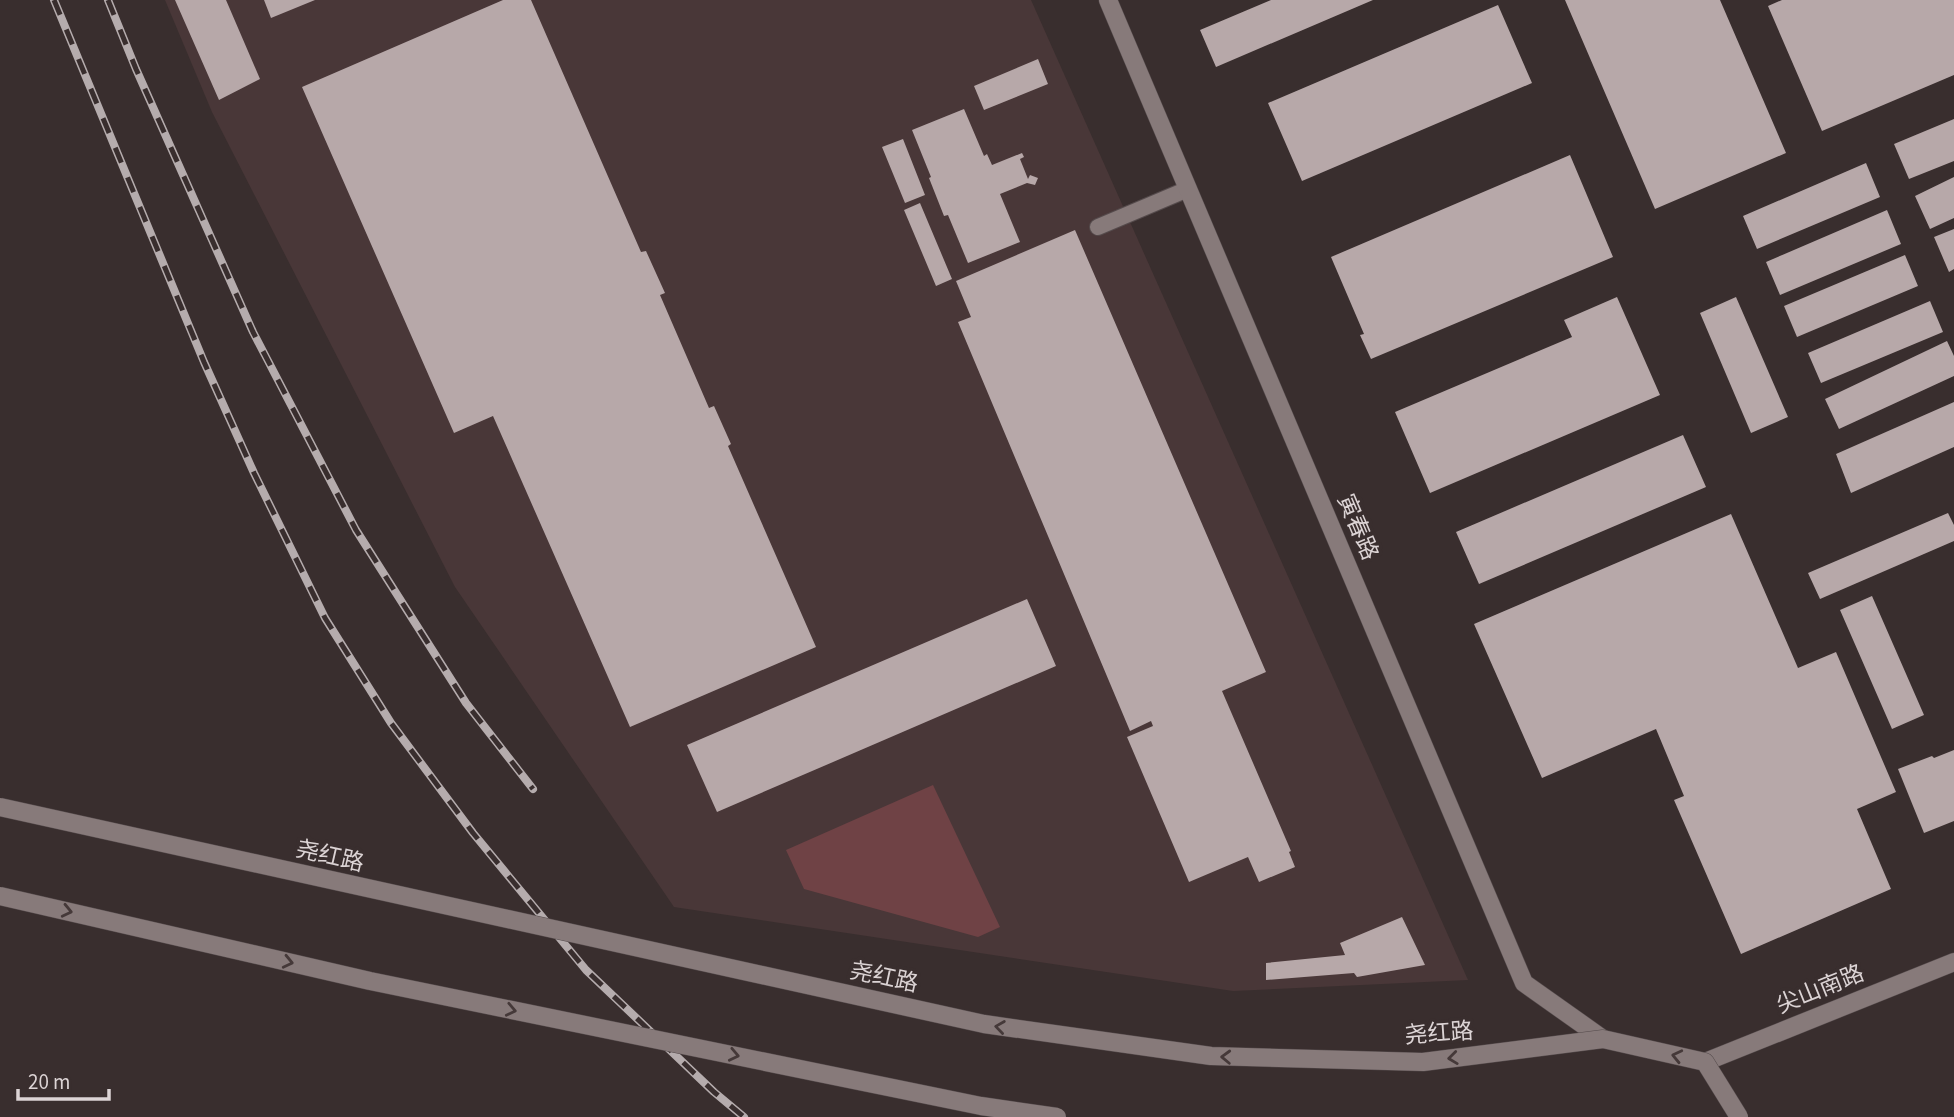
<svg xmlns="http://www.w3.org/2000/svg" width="1954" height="1117" viewBox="0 0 1954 1117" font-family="'Source Sans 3','Noto Sans SC',sans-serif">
<rect width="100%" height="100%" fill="#392e2e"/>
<path fill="#493738" d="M165 0H1031L1468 980 1233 991 674 907 455 587 212 112Z"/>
<path fill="#6f4245" d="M933 785 1000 927 978 937 804 889 786 850Z"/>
<path fill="#b7a8a9" d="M175 0H226L260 79 219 100Z
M264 0H315L271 18Z
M503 0H531L641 252 646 251 665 293 660 295 709 408 714 406 731 444 728 446 816 647 630 727 493 416 454 433 302 87Z
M1271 0H1373L1216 67 1200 30Z
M1565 0H1720L1786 153 1655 209Z
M1782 0H1954V75L1822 131 1768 6Z
M1498 5 1532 83 1302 181 1268 103Z
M1038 59 1048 84 984 110 974 86Z
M964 109 984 156 987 154 992 165 1022 153 1024 157 1020 159 1028 179 1030 175 1038 178 1035 185 1027 183 1000 194 1020 242 968 263 948 215 944 216 929 178 931 177 912 130Z
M1954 119V161L1909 179 1894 144Z
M903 139 925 195 905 203 882 147Z
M1570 155 1613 257 1371 359 1360 335 1364 334 1331 257Z
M1866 163 1880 197 1757 249 1743 216Z
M1954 177V218L1930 229 1915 196Z
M920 203 952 279 936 286 904 210Z
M1887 210 1901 244 1780 295 1766 262Z
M1954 229V269L1949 272 1934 237Z
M1075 230 1266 672 1222 691 1291 851 1289 852 1295 867 1259 882 1248 857 1189 882 1127 737 1153 726 1151 721 1130 731 958 322 971 317 956 281Z
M1905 255 1918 286 1797 337 1784 306Z
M1617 297 1660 395 1430 493 1395 412 1572 337 1564 320Z
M1736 297 1788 417 1751 433 1700 313Z
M1930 301 1943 332 1821 383 1808 353Z
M1947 341 1954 356V376L1839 429 1825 399Z
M1954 402V447L1851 493 1836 454Z
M1683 435 1706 487 1479 584 1456 532Z
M1948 513 1954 525V541L1820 599 1808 573Z
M1731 514 1798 668 1836 652 1896 792 1857 809 1891 889 1741 954 1674 800 1684 796 1656 729 1542 778 1474 624Z
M1872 596 1924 715 1892 729 1840 610Z
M1027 599 1056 666 717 812 687 745Z
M1954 750V821L1924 833 1898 769 1932 756 1934 758Z
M1402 917 1425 965 1357 977 1354 973 1266 980V963L1345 955 1340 943Z"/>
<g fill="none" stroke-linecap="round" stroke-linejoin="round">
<g stroke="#554b4c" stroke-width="18">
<path id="service" d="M1098 227 1188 189"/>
</g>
<g stroke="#554b4c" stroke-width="19">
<path id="tertiary" d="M1108 0 1524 983 1603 1039
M1705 1062 1954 962"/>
</g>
<use href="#service" stroke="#877a7a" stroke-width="16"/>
<use href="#tertiary" stroke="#877a7a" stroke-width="18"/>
<g stroke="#b5acad" stroke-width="8">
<path id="rail" d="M54 0 204 362 254 473 325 618 391 723 473 833 586 970 714 1092 744 1117
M108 0 136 69 253 332 356 530 466 703 533 789"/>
</g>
<use href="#rail" stroke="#392e2e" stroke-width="5" stroke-dasharray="16" stroke-linecap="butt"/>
<g stroke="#554b4c" stroke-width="19" stroke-linecap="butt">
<path id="secondary-bridge" d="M0 807 984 1024 1211 1056 1423 1062 1603 1039 1705 1062 1739 1117
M0 896 370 981 981 1106 1057 1117"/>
</g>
<use href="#secondary-bridge" stroke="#877a7a" stroke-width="18"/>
</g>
<defs><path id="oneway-chevron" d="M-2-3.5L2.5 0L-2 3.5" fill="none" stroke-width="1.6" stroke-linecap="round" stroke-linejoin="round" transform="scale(1.75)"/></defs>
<g stroke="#453939">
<use href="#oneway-chevron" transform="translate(67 911) rotate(13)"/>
<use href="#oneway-chevron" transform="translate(288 962) rotate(13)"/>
<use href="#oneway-chevron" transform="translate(511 1010) rotate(12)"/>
<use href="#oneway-chevron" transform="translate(1000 1027) rotate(-172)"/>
<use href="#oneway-chevron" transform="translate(734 1055) rotate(12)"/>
<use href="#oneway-chevron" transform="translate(1677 1056) rotate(-167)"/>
<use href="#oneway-chevron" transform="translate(1226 1057) rotate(-178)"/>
<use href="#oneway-chevron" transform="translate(1453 1058) rotate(173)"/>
</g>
<g text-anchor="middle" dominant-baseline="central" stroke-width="7" stroke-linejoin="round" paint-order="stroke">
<g font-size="23" fill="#dcd4d5" stroke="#392e2e">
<text transform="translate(1358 527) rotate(67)">寅春路</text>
<text transform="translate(330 856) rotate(13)">尧红路</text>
<text transform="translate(884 977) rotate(12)">尧红路</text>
<text transform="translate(1820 989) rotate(-22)">尖山南路</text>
<text transform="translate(1439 1033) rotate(-4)">尧红路</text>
</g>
</g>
<path d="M18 1089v10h91v-10" fill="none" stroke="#dcd4d5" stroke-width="3.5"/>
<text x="28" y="1089" font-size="21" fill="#dcd4d5" stroke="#392e2e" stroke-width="5" paint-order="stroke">20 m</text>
</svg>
